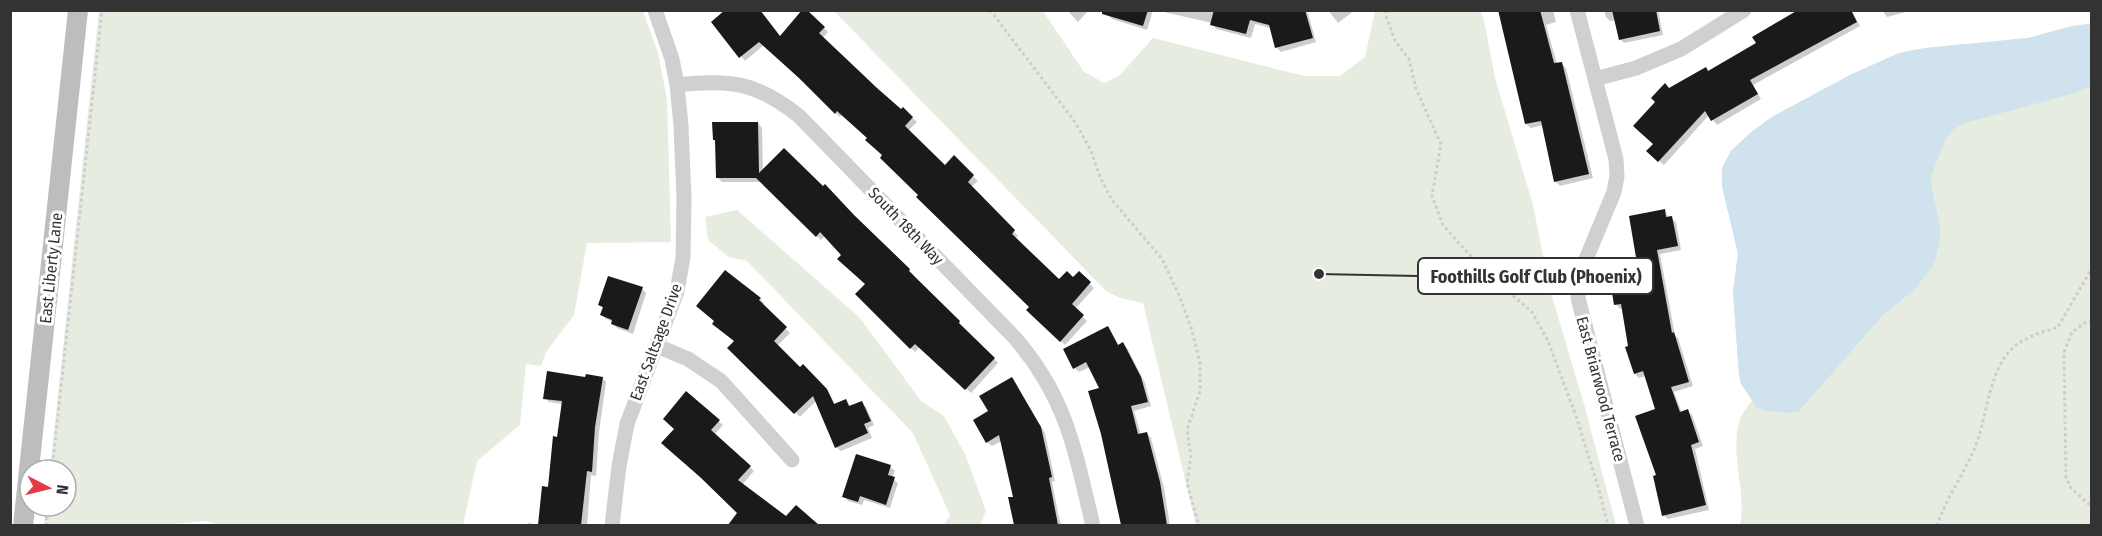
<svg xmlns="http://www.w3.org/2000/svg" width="2102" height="536" viewBox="0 0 2102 536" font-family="'Fira Sans Condensed',sans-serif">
<rect width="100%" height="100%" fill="#fff"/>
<path fill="#e6ecdf" d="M99 11H643L658 53 667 99 671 242 587 243 574 315 546 352 541 366 526 364 520 425 477 461 463 525 223 526 207 521 150 526 44 525 46 506H66V470H50Z
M834 11H1043L1084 72 1104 83 1119 76 1153 38 1304 76H1340L1365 57 1375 11H1480L1484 20 1495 78 1533 205 1550 290 1584 404 1616 525H1196L1143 303 1120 298 1106 291Z
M2091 17V525H1740C1747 490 1729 455 1740 419 1743 412 1749 405 1753 399L1741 384 1739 375 1733 291 1738 254 1722 186V168L1731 151 1750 133 1772 117 1850 75 1899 53 1925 48 2028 38 2072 26 2089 24Z
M737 210 860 318 921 401 944 416 965 454 986 511 980 525H944L950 515 913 433 747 261 729 257 708 240 705 217Z"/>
<path fill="#cfe2ee" d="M2089 24 2092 26 2091 86 2075 93 1965 123 1954 129 1946 138 1931 176V184L1940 225V241L1934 264 1915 289 1883 315 1799 411 1788 413 1768 411 1757 408 1741 384 1739 375 1733 291 1738 254 1722 186V168L1731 151 1750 133 1772 117 1850 75 1899 53 1925 48 2028 38 2072 26Z"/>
<path fill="#0003" d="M805 10 828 32 823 38 901 111 903 109 917 122 908 131 945 167 954 158 978 181 971 187 1018 236 1015 239 1060 281 1073 279 1079 273 1094 288 1075 309 1087 321 1065 345 1028 310 1031 307 920 195 869 139 843 114 840 117 764 45 745 61 713 22 780 37Z
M1067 10H1089L1078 22Z
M1109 10H1153L1147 30 1112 19 1107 14Z
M1155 10H1307L1316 42 1281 52 1277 48 1271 28 1255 24 1251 38 1216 29 1212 23Z
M1328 10H1355L1338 23Z
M1499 10H1553L1556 22 1546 25 1557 64 1561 63 1566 68 1593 178 1560 186 1555 181 1544 125 1531 128 1526 124Z
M1604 10H1658L1663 35 1624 43 1620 39 1616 20 1610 21 1606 17Z
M1801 10H1851L1860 26 1753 85 1761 99 1717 125 1709 115 1664 165 1648 151 1655 144 1669 89 1706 68 1709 72 1758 44Z
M1882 10H1913L1887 17Z
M758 123 762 128 763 172 855 219 914 275 912 276 998 363 971 393 920 347 915 352 857 294 867 284 825 236 821 240 762 182H722L718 178 717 143 714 140Z
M1665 211 1669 218 1676 222 1681 250 1660 254 1675 335 1678 338 1693 386 1674 392 1682 413 1687 411 1692 415 1703 446 1695 449 1709 510 1668 519 1664 515 1658 476 1656 410 1646 376 1639 378 1635 374 1623 308 1620 309 1616 304 1641 276Z
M725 272 760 299 764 304 763 305 790 333 777 346 800 369 807 371 831 396 835 405 846 401 851 407 862 403 866 407 874 425 868 428 872 438 841 451 836 447 816 401 800 417 729 348 735 342Z
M642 289 646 293 633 334 617 328 613 324V322L606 319 602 315 604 309 600 305Z
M1108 328 1119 346 1123 344 1127 348 1145 383 1151 406 1134 411 1141 435 1147 433 1151 438 1164 488 1170 526H1122L1101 388 1090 367 1079 372 1075 368Z
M587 378H602L606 382 599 432 596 476 591 475 587 526H527L528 523 539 525 559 438 563 404 549 402 545 398Z
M1011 378 1045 433 1055 481 1052 482 1059 518 1062 526H1015L1010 499 1014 498 1002 441 992 446 987 442 990 411Z
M718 421 723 425 714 435 754 471 742 485 786 518 796 507 816 526H730L739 514 733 506 668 448Z
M890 467 895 471 892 478 898 483 890 508 864 500 862 505 848 501 844 496Z"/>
<path fill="#1a1a1a" d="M725 10H760L780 36 802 10H807L825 27 819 33 877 88 901 109 903 107 913 117 905 126 945 165 954 155 974 175 968 182 1015 230 1012 234 1059 279 1067 271 1073 277 1079 271 1091 282 1072 304 1084 315 1060 342 1026 310 1029 307 916 197 918 195 880 158 882 155 865 140 867 138 837 111 835 114 799 78 759 42 739 58 711 22Z
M1102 10H1148L1143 26 1102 14Z
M1214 10H1305L1313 38 1275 48 1269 25 1250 20 1246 34 1210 25Z
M1498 10H1540L1554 63 1562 62 1589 174 1554 182 1541 121 1525 124Z
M1612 10H1656L1660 31 1619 40Z
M1798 10H1851L1857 22 1750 80 1758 94 1711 121 1705 111 1658 162 1646 151 1653 144 1633 126 1655 102 1651 98 1665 83 1669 88 1706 67 1708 71 1756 43 1752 37Z
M712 122H758L759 173 784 148 823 186 825 184 854 215 910 269 909 271 960 321 959 323 995 358 965 390 915 344 910 349 855 294 865 284 837 259 841 255 820 232 816 237 756 178H716L715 140H713Z
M1665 209 1666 217 1672 216 1678 246 1657 250 1672 333 1674 332 1689 382 1671 387 1680 412 1688 409 1699 442 1691 445 1706 505 1662 516 1653 476 1656 475 1635 416 1655 409 1643 371 1634 374 1625 347 1628 346 1621 304 1614 305 1610 280 1639 275 1629 216Z
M725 270 761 298 759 300 787 327 774 341 800 367 803 364 827 389 834 404 846 399 849 406 862 401 871 421 864 424 868 433 835 448 813 396 794 414 727 348 734 341 712 324 714 321 696 306Z
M608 276 643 287 628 330 611 324 612 320 600 315 603 307 598 305Z
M1108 326 1118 345 1123 342 1141 377 1148 402 1131 406 1138 434 1147 432 1160 482 1167 525H1121L1101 434 1088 391 1099 388 1086 362 1073 369 1063 349Z
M547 371 585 377 586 374 603 377 595 427 592 472 587 471 581 525H538L542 486 548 487 553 436 557 437 562 401 543 399Z
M1012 377 1041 427 1052 477 1049 478 1058 525H1014L1008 497H1013L999 435 986 443 973 420 988 411 979 396Z
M686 391 720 420 711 430 751 466 738 480 786 516 796 505 819 525H728L737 513 700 477 661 443 674 429 663 419Z
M856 454 891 465 888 475 895 477 886 505 860 496 858 502 842 497Z"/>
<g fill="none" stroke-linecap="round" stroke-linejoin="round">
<path stroke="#cdcdcd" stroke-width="3" stroke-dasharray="3 3" stroke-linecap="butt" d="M990 10 1075 122 1091 151 1100 177 1112 200 1162 259 1179 295 1192 330 1200 363V391L1187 430 1191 457 1187 483 1199 526
M1386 10V16L1395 41 1409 59 1416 89 1441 144 1432 196 1443 225 1483 270 1532 312 1548 341 1576 416 1599 490 1608 526
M2092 321 2086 322 2072 332 2064 352 2066 477 2071 488 2092 507
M52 470 102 10
M46 526 48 506
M1937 526C1947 495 1966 472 1977 442 1989 410 1989 358 2024 340 2034 334 2047 331 2058 327L2092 268"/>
<path stroke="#d0d0d0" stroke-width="15" d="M1577 10 1616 159 1617 176 1614 192 1584 264 1579 282 1578 298 1637 526
M1595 79 1636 68 1681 49 1744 10
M677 85C730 79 757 82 800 117L1015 338C1067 398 1075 451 1093 526
M657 346 688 359 721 381 792 460
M612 526 619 466 627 424 677 291 683 258 684 198 681 126 677 85 672 59 655 10"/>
<path stroke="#bdbdbd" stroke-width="20" d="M23 526 78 10"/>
</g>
<g text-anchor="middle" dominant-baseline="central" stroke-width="6" stroke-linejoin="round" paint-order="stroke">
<g font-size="16" fill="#333" stroke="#fff">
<text transform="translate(906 226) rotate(46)">South 18th Way</text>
<text transform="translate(51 268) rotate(-84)">East Liberty Lane</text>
<text transform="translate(656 342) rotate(-70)">East Saltsage Drive</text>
<text transform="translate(1601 389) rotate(75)">East Briarwood Terrace</text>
</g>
</g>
<path fill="none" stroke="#333" stroke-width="2" d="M1319 274L1418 276"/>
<circle fill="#333" stroke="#fff" stroke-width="2" cx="1319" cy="274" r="6"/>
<rect fill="#fff" stroke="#333" stroke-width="2" x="1418" y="258" width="235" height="36" rx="6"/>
<g font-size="18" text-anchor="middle" font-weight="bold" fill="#333">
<text x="1536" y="283">Foothills Golf Club (Phoenix)</text>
</g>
<rect width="2102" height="536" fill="none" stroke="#333333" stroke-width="24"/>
<g transform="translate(48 488) rotate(97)"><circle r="28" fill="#ffffff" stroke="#adadad" stroke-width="1.5"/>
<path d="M0-4.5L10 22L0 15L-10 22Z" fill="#e63946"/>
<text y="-9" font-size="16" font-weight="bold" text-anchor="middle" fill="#333333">N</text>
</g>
</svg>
